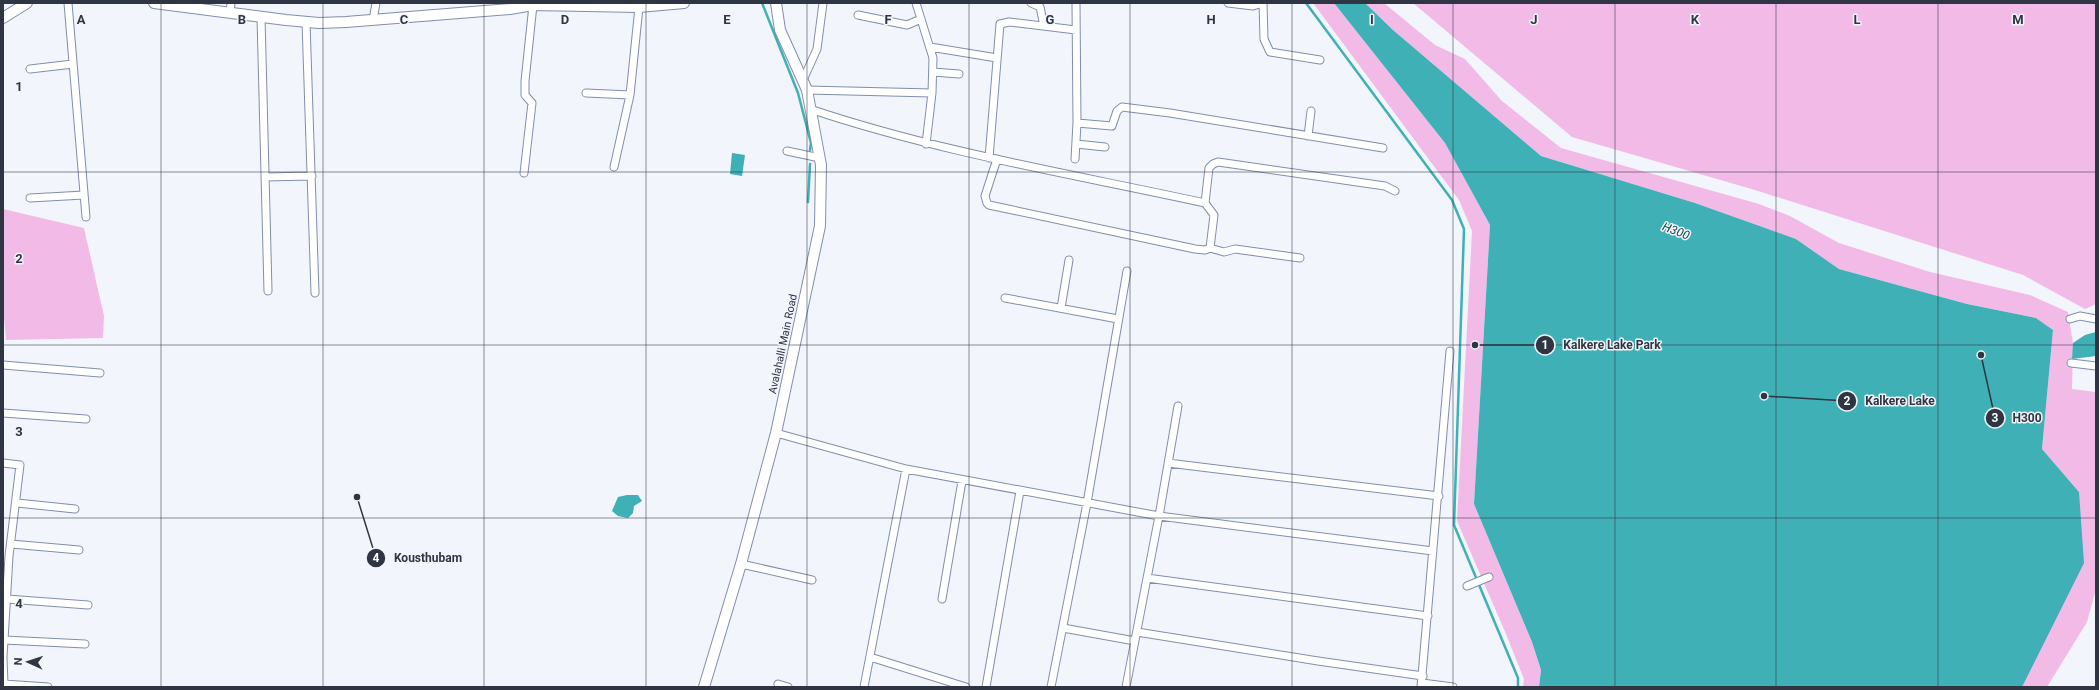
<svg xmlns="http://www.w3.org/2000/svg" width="2099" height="690" viewBox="0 0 2099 690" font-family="Roboto,sans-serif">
<rect width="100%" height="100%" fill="#f2f5fc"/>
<path fill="#f2bbe7" d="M1313 3H1334L1445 143 1490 225 1474 504 1532 642 1541 670 1539 687H1523L1524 679 1506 634 1457 521 1472 231 1459 200Z
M1365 3H1384L1435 45 1465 59 1502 101 1561 148 1759 204 1790 216 1839 243 1930 272 2030 295 2068 312 2073 343 2072 389 2096 392V589L2087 622 2047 687H2022L2079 492 2042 449 2053 330 2036 318 1967 304 1839 269 1796 239 1695 203 1541 156 1393 30Z
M1413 3H2096V304L2085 309 2023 275 1755 190 1572 137Z
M3 209 84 228 104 316 103 338 6 340 3 306Z"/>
<path fill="#3fb0b5" d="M1334 3H1365L1393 30 1541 156 1695 203 1796 239 1839 269 1967 304 2036 318 2053 330 2042 449 2079 492 2084 563 2022 687H1539L1541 670 1532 642 1474 504 1490 225 1445 143Z
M732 153 745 155 742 176 730 174Z
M2096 332V356L2072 359 2073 343 2085 335Z
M627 495H638L642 501 634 506 633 513 628 518 618 516 612 511 618 497Z"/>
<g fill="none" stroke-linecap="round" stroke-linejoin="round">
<path stroke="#3fb0b5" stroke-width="2.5" d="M762 3 798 93 811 143 810 150
M1306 3 1452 200 1464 229 1454 525 1518 678V687
M808 202 810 164"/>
<g stroke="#808eac" stroke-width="9">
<path id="street" d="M68 3 86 217
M916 3 933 58 932 93 926 144
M1031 3 1040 7 1044 26
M1228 3 1253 6 1263 3
M1263 3 1264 39 1270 52 1320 60
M230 13 231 3
M858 15 907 25 921 19
M261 17 268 291
M373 20 376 3
M306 22 315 293
M930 47 997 58
M30 69 73 64
M933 72 959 74
M803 80 817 49 823 3
M807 90 932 93
M586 93 630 95
M810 109C938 152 1072 174 1205 203L1214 215 1210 248 1205 250 1195 249 989 205 987 203 985 196 997 159
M1077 123 1112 126 1117 111 1122 107 1170 113 1383 148
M1308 136 1311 111
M1076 144 1105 147
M787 151 820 158
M989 158 1000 24 1009 22 1076 30
M1075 159 1077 123 1076 3
M614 167 630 95 639 7
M524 173 532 103 525 95V81L533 5
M265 177 312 176
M30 198 84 195
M1205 203 1209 168 1213 164 1218 162 1385 186 1395 191
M1210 248 1224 252 1235 249 1300 258
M1005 298 1118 319
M1061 308 1069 260
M2070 319 2080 316 2096 319
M2071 363 2096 366
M3 365 100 373
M1178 406 1159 516 1433 551
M3 413 86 419
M776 433 906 469 1159 516 1126 687
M3 463 20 465 9 556 3 657
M1168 463 1439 496
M17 503 75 509
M11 544 79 550
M741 564 812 580
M1147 578 1428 616
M1467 586 1489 577
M7 599 88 605
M942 599 962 481
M1063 628 1135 641
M1137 632 1318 661 1423 676
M4 640 85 644
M870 657 966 687
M3 658 4 684
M1422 683 1453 687
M778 684 788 687
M4 687V684L48 687
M864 687 906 469
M986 687 1020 491
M1051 687 1087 503 1127 271
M1421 687 1450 351"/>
</g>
<g stroke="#808eac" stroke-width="12">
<path id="secondary" d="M154 3 286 20 319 23 346 22 510 9 533 5 639 7 684 3
M3 18 27 3
M704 687 741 564 776 433 820 226 821 165 807 90 780 30 776 3"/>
</g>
<use href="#street" stroke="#fff" stroke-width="7"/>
<use href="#secondary" stroke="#fff" stroke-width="10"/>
</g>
<path fill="none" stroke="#2f3542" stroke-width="1" stroke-opacity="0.55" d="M161 3V687M323 3V687M484 3V687M646 3V687M807 3V687M969 3V687M1130 3V687M1292 3V687M1453 3V687M1615 3V687M1776 3V687M1938 3V687M3 172H2096M3 345H2096M3 518H2096"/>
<g text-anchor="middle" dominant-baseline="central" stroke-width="3" stroke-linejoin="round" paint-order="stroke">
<g font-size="11" fill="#2f3542" stroke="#f2f5fc">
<text transform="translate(783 344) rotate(-78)">Avalahalli Main Road</text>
</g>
<g font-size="12" font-style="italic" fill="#144648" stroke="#f2f5fc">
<text transform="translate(1676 231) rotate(21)">H300</text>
</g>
</g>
<g font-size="13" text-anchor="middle" font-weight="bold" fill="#2f3542" stroke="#f2f5fc" stroke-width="3" stroke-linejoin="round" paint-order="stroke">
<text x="81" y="24">A</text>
<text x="242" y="24">B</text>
<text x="404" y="24">C</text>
<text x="565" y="24">D</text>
<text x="727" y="24">E</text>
<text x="888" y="24">F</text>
<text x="1050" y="24">G</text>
<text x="1211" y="24">H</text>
<text x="1372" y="24">I</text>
<text x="1534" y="24">J</text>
<text x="1695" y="24">K</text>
<text x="1857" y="24">L</text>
<text x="2018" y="24">M</text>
<text x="19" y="91">1</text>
<text x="19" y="263">2</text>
<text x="19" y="436">3</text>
<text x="19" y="608">4</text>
</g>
<path fill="none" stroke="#2f3542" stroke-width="1.5" d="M1475 345L1545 345M1764 396L1847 401M1981 355L1995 418M357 497L376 558"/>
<g fill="#2f3542" stroke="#f2f5fc" stroke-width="1.5">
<circle cx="1475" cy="345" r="4"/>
<circle cx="1764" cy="396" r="4"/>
<circle cx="1981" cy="355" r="4"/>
<circle cx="357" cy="497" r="4"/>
<circle cx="1545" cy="345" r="10"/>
<circle cx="1847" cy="401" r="10"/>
<circle cx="1995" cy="418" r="10"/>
<circle cx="376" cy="558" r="10"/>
</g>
<g font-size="12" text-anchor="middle" font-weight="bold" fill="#fff">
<text x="1545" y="349">1</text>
<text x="1847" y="405">2</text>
<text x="1995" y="422">3</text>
<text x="376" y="562">4</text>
</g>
<g font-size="12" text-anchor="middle" font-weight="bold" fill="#2f3542" stroke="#f2f5fc" stroke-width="3" stroke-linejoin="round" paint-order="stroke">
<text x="1612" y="349">Kalkere Lake Park</text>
<text x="1900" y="405">Kalkere Lake</text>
<text x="2027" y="422">H300</text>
<text x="428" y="562">Kousthubam</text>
</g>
<rect width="2099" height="690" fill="none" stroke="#2f3542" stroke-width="8"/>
<g transform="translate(28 662) rotate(273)" stroke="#f2f5fc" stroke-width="3" paint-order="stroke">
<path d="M0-3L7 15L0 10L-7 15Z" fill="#2f3542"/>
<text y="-6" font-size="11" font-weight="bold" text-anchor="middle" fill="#2f3542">N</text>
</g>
</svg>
